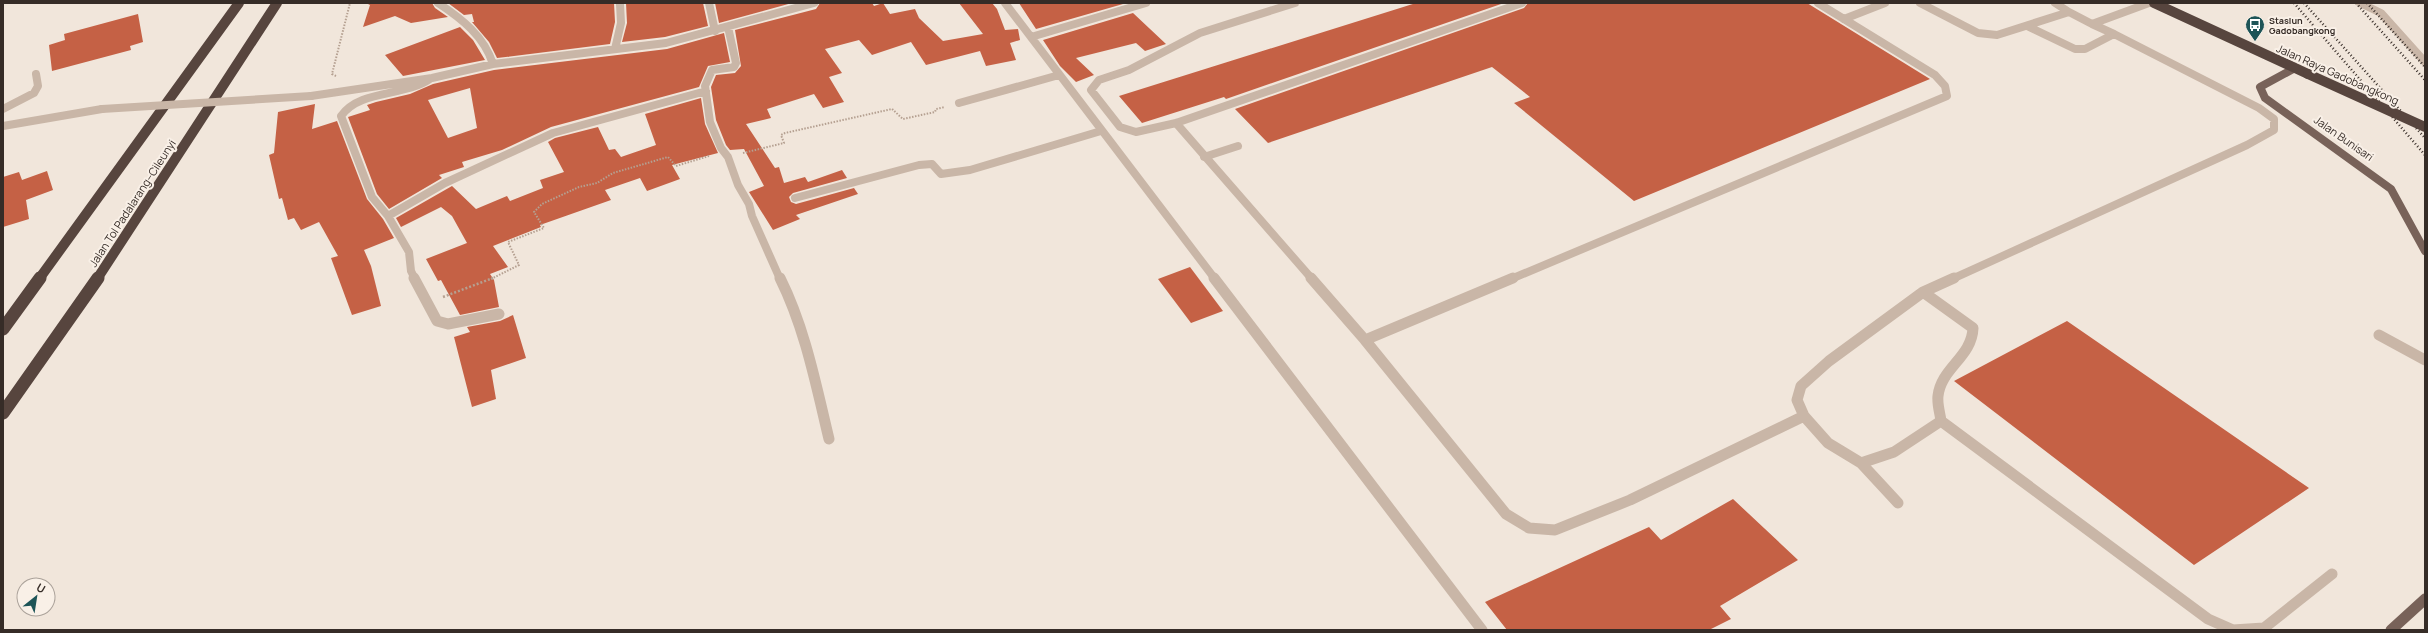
<svg xmlns="http://www.w3.org/2000/svg" width="2428" height="633" viewBox="0 0 2428 633" font-family="Manrope,sans-serif">
<rect width="100%" height="100%" fill="#f1e6db"/>
<path fill="#c56145" fill-rule="evenodd" d="M366 3H432L435 8 448 17 411 23 395 16 363 27 370 5Z
M448 3H614L615 22 610 44 497 58 489 42 472 22H474L472 14 464 15Z
M626 3H703L708 26 665 37 622 42 627 23Z
M715 3H792L719 23Z
M820 3H872L874 6 883 3 890 14 915 9 919 18 943 41 983 34 959 3H992L997 9 1005 30 1018 29 1020 40 1010 43 1016 60 986 66 980 51 926 65 911 42 872 55 859 40 825 49 842 73 829 77 844 102 823 108 814 94 767 109 771 118 746 124 775 168 779 167 784 183 805 177 808 182 842 170 847 178 793 193 789 197 791 202 796 204 854 188 858 194 796 215 800 219 773 230 749 192 764 186 744 149 730 150 726 145 716 120 711 87 716 75 735 73 741 66 735 30 816 9Z
M1019 3H1122L1123 4 1036 29Z
M1416 3H1504L1226 99 1224 97 1142 123 1119 96Z
M1528 3H1807L1930 79 1634 201 1514 103 1530 97 1492 67 1268 143 1235 109 1524 8Z
M1133 13 1166 44 1145 51 1136 43 1076 58 1094 75 1076 82 1060 66 1043 40Z
M138 14 143 42 130 46 131 50 52 71 49 45 65 40 64 34Z
M460 27 473 40 485 60 403 76 385 55Z
M724 33 730 62 708 66 699 87 551 127 502 150 462 162 464 167 439 175 442 178 389 209 377 194 348 117 370 110 367 105 376 102 410 94 433 84 494 70 667 49ZM470 88 477 128 448 138 428 100Z
M701 98 705 124 718 153 672 165 680 179 647 191 640 178 605 190 611 200 540 225 541 227 493 246 508 267 490 274 494 280 499 307 460 315 441 280 438 281 426 259 467 243 452 216 441 207 401 227 396 218 452 186 476 209 507 196 510 201 543 188 540 180 564 172 548 142 555 138 598 127 609 150 615 149 621 157 656 145 645 114Z
M315 104 312 129 337 121 367 199 383 219 394 238 364 250 371 266 381 306 352 315 331 258 338 256 319 222 301 230 294 218 288 220 282 198 279 199 269 155 274 153 278 112Z
M47 171 53 190 26 200 29 219 3 227V177L19 172 22 180Z
M1190 267 1223 311 1191 323 1158 279Z
M513 315 526 358 491 370 496 399 472 407 454 337 470 332 467 327 500 321Z
M2067 321 2309 488 2194 565 1954 381Z
M1733 499 1798 560 1720 606 1731 619 1709 630H1507L1485 602 1649 527 1661 540Z"/>
<g fill="none" stroke-linecap="round" stroke-linejoin="round">
<path stroke="#b5a091" stroke-width="2" stroke-dasharray="1.5 1.5" stroke-linecap="butt" d="M336 76 332 74 350 3
M743 153 784 143 781 135 785 133 892 109 903 119 935 112 936 109 945 107
M491 279 519 265 508 242 544 228 534 212 542 204 579 187 597 183 613 173 668 157 676 166 709 156"/>
<path stroke="#b5a091" stroke-width="2.5" stroke-dasharray="2 2" stroke-linecap="butt" d="M443 297 493 278"/>
<path stroke="#c9b6a7" stroke-width="8" d="M438 3C462 19 484 36 493 64
M709 3 715 31
M1005 3 1215 279
M1295 3 1200 33 1129 70 1099 80 1091 90 1120 127 1136 132 1176 123 1522 3
M1920 3 1978 33 1997 35 2069 12 2092 24
M2055 3 2069 12
M2360 3 2381 13 2425 62
M1844 19 1885 3
M2027 26 2075 49H2085L2114 34 2092 24 2149 3
M728 27 736 63 734 67 712 70 705 86 710 122 721 148 728 157 738 185 749 204 752 216 780 279
M1031 37 1146 3
M615 49 621 23 620 4
M311 96 432 78 493 64 666 43 814 3
M959 103 1059 75
M3 109 34 93 38 86 36 74
M1176 123 1312 279
M3 126 102 109
M1204 157 1238 146
M795 198 919 165 932 164 941 174 970 170 1101 131
M388 216 445 183 553 133 706 91
M415 279 411 271 409 252 388 216 372 197 341 116C360 89 404 97 430 79
M1511 279 1947 96 1945 86 1935 75 1818 3
M1952 279 2247 145 2274 130V119L2259 108 2114 34"/>
<path stroke="#c9b6a7" stroke-width="11" d="M414 278 437 321 448 324 499 314
M780 278C805 328 816 385 829 439
M1214 278 1482 630
M1311 278 1365 340 1513 278
M2379 335 2425 360
M1365 340 1506 514 1529 528 1555 530 1630 500 1804 416 1797 400 1801 386 1829 361 1923 292 1954 278
M1804 416 1828 443 1861 463 1894 452 1941 421C1940 413 1937 404 1938 396 1941 368 1972 357 1973 328L1923 292
M1941 421 2208 619 2233 630 2264 628 2332 574
M1861 463 1898 503"/>
<path stroke="#786259" stroke-width="8" d="M2295 68 2260 87 2265 98 2391 189 2425 251"/>
<path stroke="#786259" stroke-width="11" d="M2391 630 2425 599"/>
<path stroke="#57453e" stroke-width="10" d="M2154 3 2308 74
M39 279 239 3
M97 279 277 3"/>
<path stroke="#57453e" stroke-width="13" d="M3 329 40 278
M3 413 98 278"/>
<path stroke="#362c27" stroke-width="2.5" stroke-dasharray="1 2.5" stroke-linecap="butt" d="M2294 3 2425 155
M2304 3 2425 138
M2356 3 2425 80
M2367 3 2425 67"/>
<path stroke="#c9b6a7" stroke-width="8" d="M102 109 311 96"/>
<path stroke="#57453e" stroke-width="10" d="M2308 74 2425 127"/>
</g>
<defs>
<g id="bus-pin" transform="scale(1)"><path d="M0 17L-7.5 6A9.5 9.5 0 1 1 7.5 6Z" fill="#1d5457" stroke="#f9f0e7"/><path d="M-5-6H5V4H4V6H2V4H-2V6H-4V4H-5ZM-3.5-4V0h7V-4ZM-3.5 1.2v1.5H-2V1.2ZM2 1.2v1.5H3.5V1.2Z" fill="#fff"/></g>
</defs>
<g fill-rule="evenodd">
<use href="#bus-pin" x="2255" y="25"/>
</g>
<g text-anchor="middle" dominant-baseline="central" stroke-width="4" stroke-linejoin="round" paint-order="stroke">
<g font-size="9" font-weight="bold" fill="#362c27" stroke="#f9f0e7" text-anchor="start">
<text x="2269" y="20">Stasiun<tspan x="2269" dy="10">Gadobangkong</tspan></text>
</g>
<g font-size="11" fill="#362c27" stroke="#f9f0e7">
<text transform="translate(2338 74) rotate(24)">Jalan Raya Gadobangkong</text>
<text transform="translate(2344 138) rotate(35)">Jalan Bunisari</text>
<text transform="translate(132 203) rotate(-57)">Jalan Tol Padalarang–Cileunyi</text>
</g>
</g>
<rect width="2428" height="633" fill="none" stroke="#362c27" stroke-width="8"/>
<g transform="translate(36 597) rotate(30)"><circle r="19" fill="#f9f0e7" stroke="#aba29a"/>
<path d="M0-3L7 15L0 10L-7 15Z" fill="#1d5457"/>
<text y="-6" font-size="11" font-weight="bold" text-anchor="middle" fill="#362c27">U</text>
</g>
</svg>
